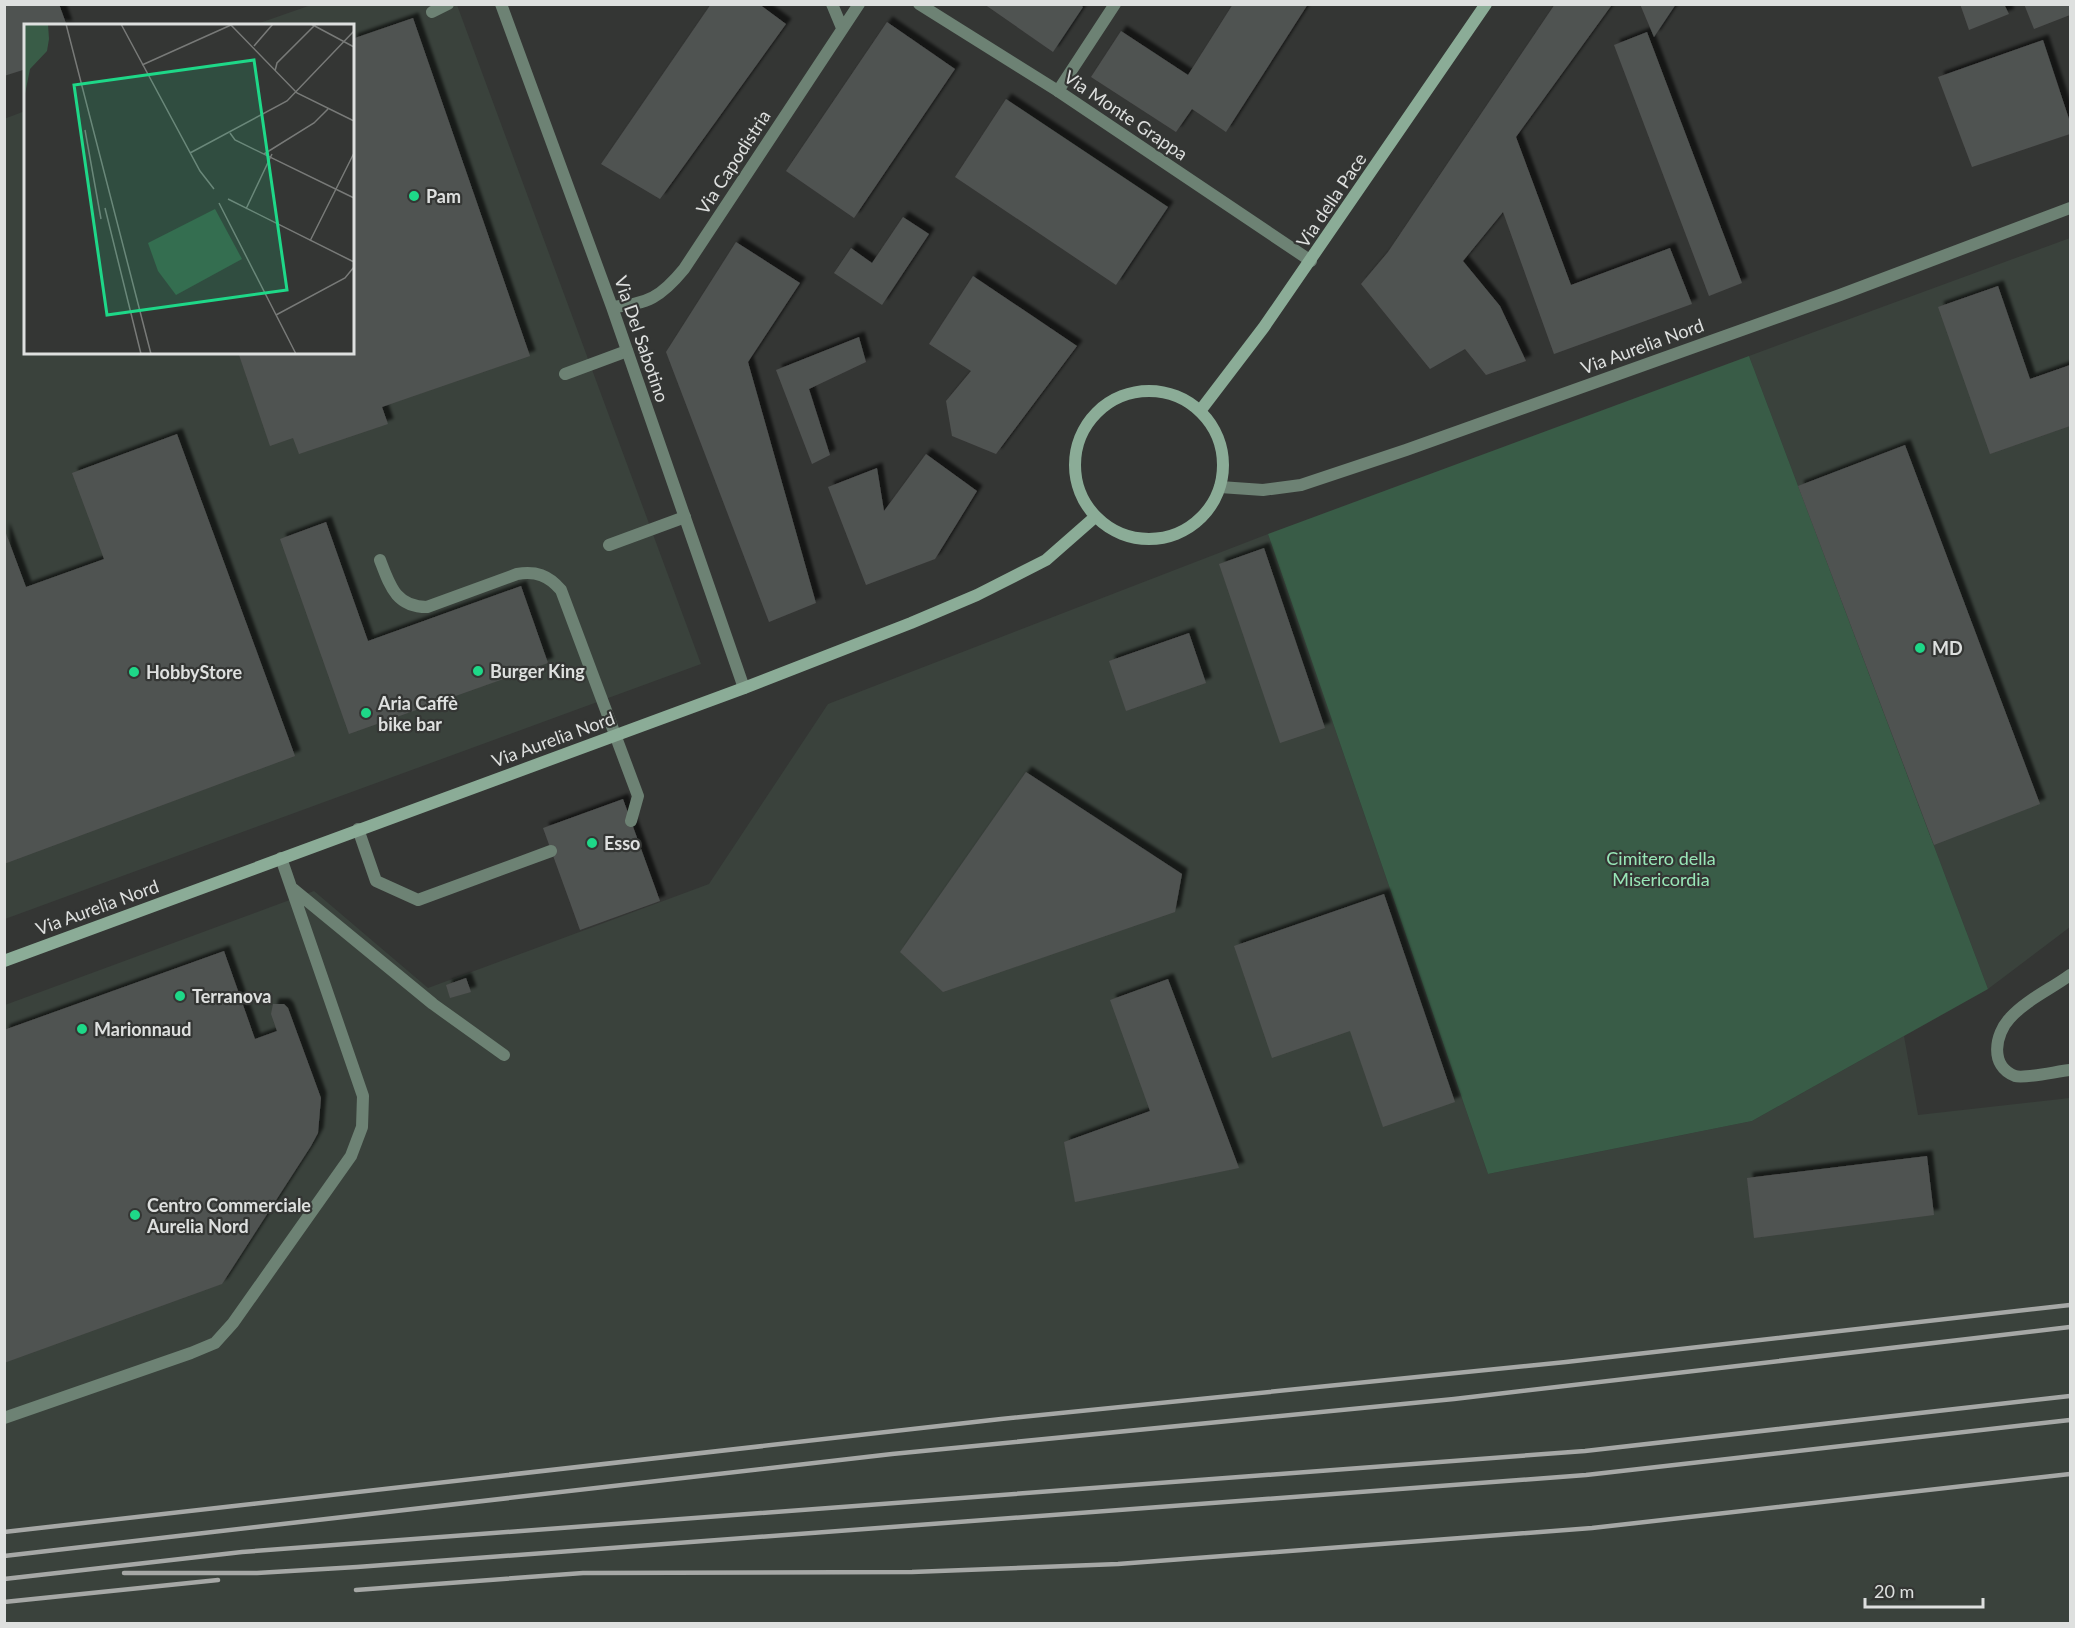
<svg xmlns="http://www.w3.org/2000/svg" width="2075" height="1628" viewBox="0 0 2075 1628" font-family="Lato,sans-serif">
<defs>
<filter id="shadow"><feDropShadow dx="5.5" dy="-5.5" stdDeviation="1.5" flood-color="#0009"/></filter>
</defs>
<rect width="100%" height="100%" fill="#343634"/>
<path fill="#3a423c" d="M311 5H457L701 664 5 919 4 119 25 111 26 352H352V26L254 25Z
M2070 238V927L1988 989 1749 356Z
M1268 534 1488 1174 1752 1121 1904 1036 1918 1115 2070 1098V1623L5 1624V1005L314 891 428 988 709 884 828 704Z"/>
<path fill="#395c47" d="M1749 356 1988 989 1752 1121 1488 1174 1268 534Z"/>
<path fill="#505251" filter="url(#shadow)" d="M4 4H59L67 26H26V69L4 76Z
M711 4H759L786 24 660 199 601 164Z
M984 4H1080L1083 7 1053 52Z
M1233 4H1308L1226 132 1192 109 1176 132 1091 77 1121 31 1188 75Z
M1555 4 1611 6 1516 137 1571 285 1670 248 1692 304 1554 354 1503 212 1463 261 1500 306 1526 361 1486 375 1465 349 1430 369 1361 284 1388 252Z
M1640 4H1676L1654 37Z
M1960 4H2004L2009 14 1969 30Z
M2024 4H2070V15L2034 29Z
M413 18 530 356 382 407 388 424 299 454 293 438 270 446 238 352H352V39Z
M887 22 955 69 854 218 786 171Z
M1647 32 1742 283 1709 296 1614 45Z
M2043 40 2070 122V134L1972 167 1938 77Z
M1006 99 1168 207 1116 285 955 177Z
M903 217 929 234 882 305 834 273 851 248 872 263Z
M736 242 800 283 748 362 816 603 769 622 666 352Z
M973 276 1077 346 996 454 952 436 946 401 971 371 929 344Z
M1998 286 2030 379 2070 365V426L1990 454 1938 307Z
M859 337 866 362 809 389 830 455 812 464 776 370Z
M177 434 295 756 4 864V528L26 587 104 559 72 473Z
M1905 445 2040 804 1934 845 1798 486Z
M926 454 977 491 935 559 866 585 828 487 877 468 884 511Z
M326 522 368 641 521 586 548 663 349 734 280 539Z
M1264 548 1325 728 1280 743 1219 564Z
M1189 633 1206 683 1126 711 1109 661Z
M1026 772 1182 874 1175 912 943 992 900 952Z
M623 799 660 901 580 930 543 828Z
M1384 894 1455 1102 1383 1127 1350 1031 1272 1058 1234 946Z
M224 951 255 1039 277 1031 271 1014 273 1004H284L288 1008 321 1098 318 1133 311 1146 222 1284 4 1363V1030Z
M466 978 471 992 450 998 446 985Z
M1168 979 1239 1168 1075 1202 1064 1142 1150 1111 1110 1000Z
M1927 1156 1934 1215 1754 1238 1747 1178Z"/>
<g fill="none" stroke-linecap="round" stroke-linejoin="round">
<path stroke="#6d8274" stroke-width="12" d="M432 12 448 4
M1058 91 1115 4
M565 374 627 351
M609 545 685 517
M380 560C390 586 396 607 427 607L517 574C536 571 548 575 561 590L638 796 631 821
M358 829 376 881 418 900 551 851
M293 889 433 1004 504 1055
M2070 975C2051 989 2026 1000 2010 1018 1995 1034 1989 1066 2015 1076 2025 1079 2058 1071 2070 1070
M4 1418 191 1353 215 1343 233 1323 351 1156 362 1127 363 1096 281 858"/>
<path stroke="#6d8274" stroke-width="12" d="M501 4 612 307 744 688
M832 4 842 28
M919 4 1058 91 1311 261
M612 307C648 304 661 297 684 269L859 4"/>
<path stroke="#6d8274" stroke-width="12" d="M1220 487 1263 490 1301 485 1406 450 1840 295 2070 208"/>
<path stroke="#8bac97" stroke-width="12" d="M1075 465a74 74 0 1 1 148 0a74 74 0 1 1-148 0Z
M1200 411 1264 327 1486 4
M4 961 744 688 911 623 977 595 1046 560 1095 517"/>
<path stroke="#a6a8a6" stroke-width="4.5" d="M4 1532 1001 1419 1566 1362 2070 1305
M4 1556 892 1454 1454 1399 2070 1327
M124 1573H257L357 1567 1586 1475 2070 1420
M4 1579 242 1552 1585 1451 2070 1396
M356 1590 583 1573 912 1572 1118 1564 1592 1528 2070 1474
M4 1602 218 1580"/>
</g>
<g fill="#1ed888" stroke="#343634" stroke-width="2">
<circle cx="414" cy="196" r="6"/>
<circle cx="1920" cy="648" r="6"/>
<circle cx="478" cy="671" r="6"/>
<circle cx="134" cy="672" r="6"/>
<circle cx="366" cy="713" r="6"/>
<circle cx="592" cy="843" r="6"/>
<circle cx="180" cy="996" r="6"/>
<circle cx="82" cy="1029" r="6"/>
<circle cx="135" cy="1215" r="6"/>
</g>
<g text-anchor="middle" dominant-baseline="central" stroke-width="4.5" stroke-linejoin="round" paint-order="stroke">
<g font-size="18" fill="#dee0df" stroke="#343634">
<text transform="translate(1126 115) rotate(34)">Via Monte Grappa</text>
<text transform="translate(733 162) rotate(-57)">Via Capodistria</text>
<text transform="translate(1331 200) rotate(-56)">Via della Pace</text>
<text transform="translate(642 339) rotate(71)">Via Del Sabotino</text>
<text transform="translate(1642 346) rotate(-20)">Via Aurelia Nord</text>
<text transform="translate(553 739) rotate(-20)">Via Aurelia Nord</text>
<text transform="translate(97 907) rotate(-20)">Via Aurelia Nord</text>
</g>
<g font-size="18" font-weight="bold" fill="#dee0df" stroke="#343634" text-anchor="start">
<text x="426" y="196">Pam</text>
<text x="1932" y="648">MD</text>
<text x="490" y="671">Burger King</text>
<text x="146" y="672">HobbyStore</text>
<text x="378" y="703">Aria Caffè<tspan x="378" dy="21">bike bar</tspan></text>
<text x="604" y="843">Esso</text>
<text x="192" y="996">Terranova</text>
<text x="94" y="1029">Marionnaud</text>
<text x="147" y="1205">Centro Commerciale<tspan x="147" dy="21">Aurelia Nord</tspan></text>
</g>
<g font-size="18" fill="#98e6b7" stroke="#343634">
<text x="1661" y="858">Cimitero della<tspan x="1661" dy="21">Misericordia</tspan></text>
</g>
</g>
<g transform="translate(24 24)">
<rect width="330" height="330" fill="#343634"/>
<path d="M0 0H24L25 15 23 27 6 45 0 75ZM191 185 218 235 152 271 134 247 124 219Z" fill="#395c47"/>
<path fill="none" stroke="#787a78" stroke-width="1.5" d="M42 0 127 330M97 0 176 147 190 165M206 0 273 69 330 97M287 0 330 23M230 22 249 0M118 41 207 1M251 47 253 39 292 0M61 106 77 195M206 109 211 116 330 174M166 129 263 77 330 7M240 130 290 99 304 85M204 175 330 238M195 179 272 330M81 184 117 330M222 185 248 130M286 217 330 129M252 291 321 254 330 243"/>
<path fill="#1ed888" fill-opacity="0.15" stroke="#1ed888" stroke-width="3" d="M230 36 263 266 83 291 50 61Z"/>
<rect width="330" height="330" fill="none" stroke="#dee0df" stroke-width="3"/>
</g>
<rect width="2075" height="1628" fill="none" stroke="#dee0df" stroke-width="12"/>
<path d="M1865 1598v9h118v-9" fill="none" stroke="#dee0df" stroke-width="3"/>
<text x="1874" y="1598" font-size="18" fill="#dee0df" stroke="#343634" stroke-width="4.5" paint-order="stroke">20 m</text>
</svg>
